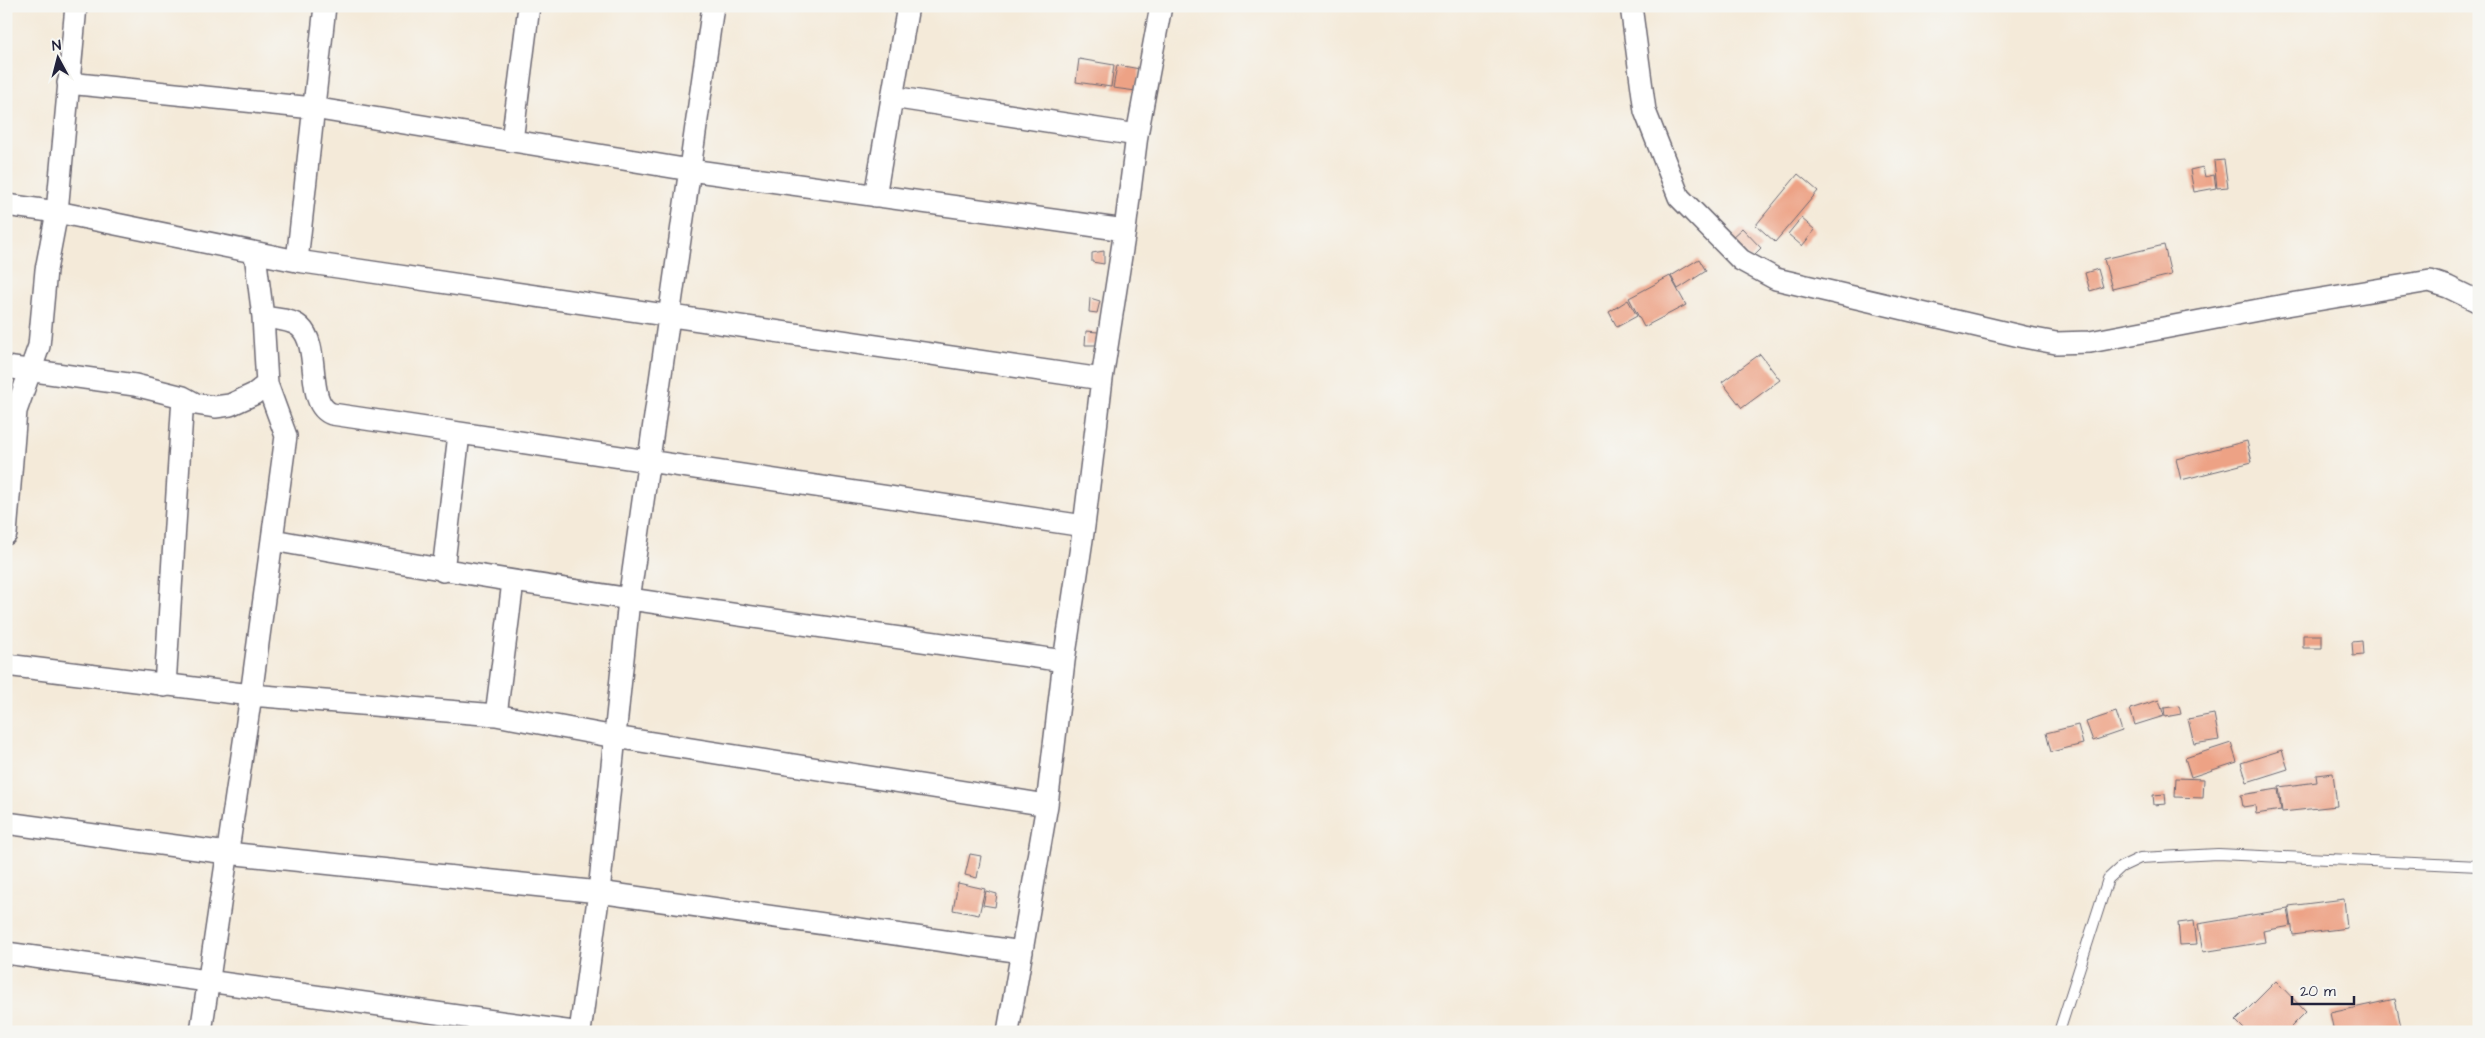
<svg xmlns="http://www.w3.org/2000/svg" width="2485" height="1038" viewBox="0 0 2485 1038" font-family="'Architects Daughter',sans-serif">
<rect width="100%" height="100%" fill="#f6f6f2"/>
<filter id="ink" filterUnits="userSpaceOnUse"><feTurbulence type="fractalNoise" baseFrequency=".02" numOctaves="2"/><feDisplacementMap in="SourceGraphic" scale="10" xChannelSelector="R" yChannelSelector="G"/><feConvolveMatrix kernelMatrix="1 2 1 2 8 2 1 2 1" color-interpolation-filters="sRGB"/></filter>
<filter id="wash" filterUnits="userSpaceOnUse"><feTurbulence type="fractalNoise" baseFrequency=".0096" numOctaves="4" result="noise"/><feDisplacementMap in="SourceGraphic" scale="20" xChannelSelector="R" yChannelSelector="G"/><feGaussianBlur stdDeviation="1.12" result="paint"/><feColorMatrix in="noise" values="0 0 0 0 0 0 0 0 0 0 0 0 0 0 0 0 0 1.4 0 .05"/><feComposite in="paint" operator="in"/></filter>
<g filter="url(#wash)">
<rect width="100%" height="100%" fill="#f4ead9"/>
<g id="blocks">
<path fill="#eda285" d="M1079 59 1114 65 1111 87 1076 82Z
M1117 65 1140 69 1136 91 1113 88Z
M2224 160 2228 187 2217 188 2214 161Z
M2203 167 2205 177 2214 175 2216 188 2194 192 2190 170Z
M1798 174 1818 191 1775 242 1756 225Z
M1801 218 1815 230 1802 246 1788 234Z
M1742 228 1761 248 1750 259 1730 239Z
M2164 245 2171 275 2112 289 2104 259Z
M1104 251V264L1092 262V253Z
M1699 259 1706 271 1678 289 1671 276Z
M2098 269 2103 287 2090 291 2085 273Z
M1670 276 1686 305 1644 327 1629 298Z
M1090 298 1100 301 1097 313 1089 312Z
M1628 300 1637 316 1617 327 1609 312Z
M1086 331 1098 332 1096 345H1085Z
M1760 354 1780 380 1742 408 1722 382Z
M2247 441 2252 462 2181 480 2176 459Z
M2303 635H2322V648H2303Z
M2362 641 2363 655 2353 656 2352 642Z
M2159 700 2164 716 2135 725 2130 709Z
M2179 706 2181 714 2165 717 2164 708Z
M2116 712 2122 731 2093 741 2086 722Z
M2214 714 2219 740 2194 744 2188 719Z
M2078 725 2083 744 2051 752 2046 733Z
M2231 743 2237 762 2191 777 2185 758Z
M2282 750 2288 769 2247 782 2241 763Z
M2333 773 2337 806 2282 812 2279 787 2317 782 2316 775Z
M2176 778 2204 779 2203 798 2175 797Z
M2278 789 2281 810 2256 814 2255 805 2243 807 2241 795Z
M2165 794 2166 804 2154 805 2153 795Z
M970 854 981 856 977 878 965 875Z
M958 883 985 889 979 915 953 910Z
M986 891 997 894 995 907 983 905Z
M2344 899 2347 928 2293 935 2289 906Z
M2288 909 2291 926 2263 931 2265 942 2203 952 2198 924Z
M2194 921 2197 944 2180 945 2178 923Z
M2276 981 2306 1012 2286 1032H2247L2236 1021Z
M2395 999 2402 1031 2334 1032 2330 1013Z"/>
</g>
</g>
<g filter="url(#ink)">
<use href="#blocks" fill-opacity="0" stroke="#6c6872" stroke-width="1"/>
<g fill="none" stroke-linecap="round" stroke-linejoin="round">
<g stroke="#6c6872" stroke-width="12">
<path id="lane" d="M2059 1032 2108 879 2121 867 2140 858 2218 854 2479 866"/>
</g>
<g stroke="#6c6872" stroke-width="24">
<path id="street" d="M1631 6 1645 111 1679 197 1741 260 1776 279 2024 337 2056 343 2090 342 2274 307 2430 281 2448 287 2479 302
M68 83 313 108 690 170 1125 230
M892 97 1137 135
M512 141 529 6
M875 196 908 6
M6 205 57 212 297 261 1102 379
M297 261 325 6
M263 317C275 319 291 319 300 327 322 347 304 404 332 414L1084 526
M6 367 135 385 183 397 196 404 215 407 230 405 254 394 267 384
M6 534 16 411 39 346 46 270 57 212 76 6
M273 540C536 588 800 624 1064 661
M443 571 459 434
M6 665 251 695 496 715 615 737 1047 805
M165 686 183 397
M496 715 513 582
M6 823 227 853 599 892 1022 952
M6 953 573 1032
M201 1032 251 695 286 436 267 384 263 317 255 254
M580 1032 599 892 629 600 713 6
M1008 1032 1047 805 1064 661 1084 526 1102 379 1125 230 1137 135 1161 6"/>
</g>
<use href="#lane" stroke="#fff" stroke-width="10"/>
<use href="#street" stroke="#fff" stroke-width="21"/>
</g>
</g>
<rect width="2485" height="1038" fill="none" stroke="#f6f6f2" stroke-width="25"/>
<g transform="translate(58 58) rotate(353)" stroke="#f6f6f2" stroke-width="4" paint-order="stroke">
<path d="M0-4L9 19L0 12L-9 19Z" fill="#22223b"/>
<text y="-8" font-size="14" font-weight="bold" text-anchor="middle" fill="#22223b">N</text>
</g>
<path d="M2292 996v8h62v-8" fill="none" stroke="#22223b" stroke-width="2.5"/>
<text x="2300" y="996" font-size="15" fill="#22223b" stroke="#f6f6f2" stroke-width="4" paint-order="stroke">20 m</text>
</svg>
